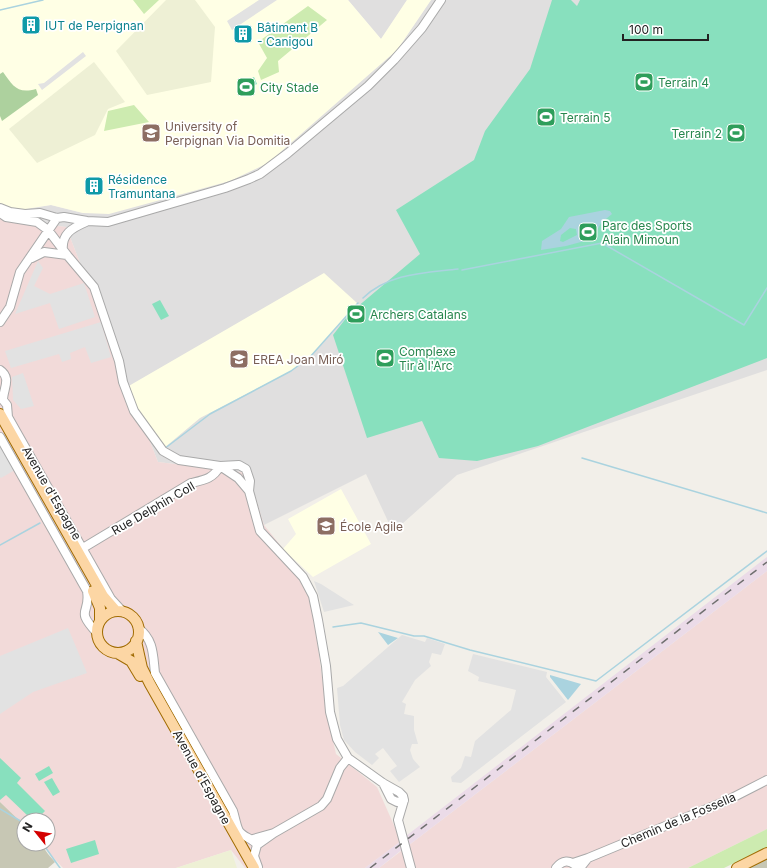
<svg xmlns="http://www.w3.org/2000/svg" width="767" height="868" viewBox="0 0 767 868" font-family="Inter,sans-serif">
<rect width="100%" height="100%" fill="#f2efe9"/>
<path fill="#e0dfdf" d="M348 0H407L381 39Z
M431 0H767V370L457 475 393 532 366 474 264 525 248 473 158 462 66 227 0 219V203L7 208 18 210 51 205 83 213 397 50Z"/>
<path fill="#f2dad9" d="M0 219 66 227 158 462 248 473 264 525 309 581 327 714 336 754 377 787 401 841 365 868H245L231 850 176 868H63L41 844H48V820H24V825L0 802Z
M767 571V829L688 868H379Z"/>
<path fill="#ebdbe8" d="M767 557V571L409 845 406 836Z
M401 841 404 848 379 868H365Z"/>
<path fill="#ffffe5" d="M0 0H348L381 39 407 0H431L397 50 268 163 230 181 109 214 83 213 51 205 19 210 7 208 0 203Z
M324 273 357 303 333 332 309 357 291 371 200 418 164 448 141 415 127 387Z
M341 489 371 544 313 577 283 549 296 534 288 519Z"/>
<path fill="#c7c7b4" d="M0 802 24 825V844H41L48 854 55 862 48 868H0Z
M767 859V868H749Z"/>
<path fill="#eef0d5" d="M166 0H195L215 27 211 82 147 95 116 51Z
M94 62 125 102 108 109 95 135 37 163 9 129Z
M231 850 237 868H176Z"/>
<path fill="#cdebb0" d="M133 0H159L144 14Z
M308 6 327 20 278 61 279 72 261 80 258 71 267 58 258 42Z
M134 105 149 122 104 131 108 111Z
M767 829V847L724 868H688Z"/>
<path fill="#add19e" d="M3 72C13 86 17 94 36 89L38 95 2 121 0 116V74Z"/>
<path fill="#88e0be" d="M552 0H571L577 6 580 0H767V358L538 446 477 461 439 458 422 421 367 438 333 335 350 313 420 254 396 210 474 160 485 131 530 69Z
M254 77 257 84 243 91 240 84Z
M160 300 169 316 161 320 152 304Z
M0 758 21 778 17 783 45 811 36 820H30L27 817 28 816 6 795 0 800Z
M49 766 53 773 39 781 35 774Z
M52 778 60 792 53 796 44 782Z
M95 840 99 854 71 863 66 849Z"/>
<path fill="#e2e2e2" d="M259 0H277L232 30 227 21Z
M83 52 86 56 42 90 38 84 44 83Z
M38 261 43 268 34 286 50 294 84 283 95 317 59 329 50 303 15 314Z
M101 322 111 357 91 363 85 347 70 353 71 359 62 362 59 354 11 368 5 351Z
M23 373 34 406 21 409 13 400 12 377Z
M0 443 15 470 1 478 0 477Z
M314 581 321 584 354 605 324 612Z
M68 628 87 673 33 692 0 714V656Z
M402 635 425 642 427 638 445 644 441 655 432 653 429 662 431 666 415 680 402 702 406 704 404 714 414 716V730L418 744H412L410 750 413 759 420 767 399 782 390 771 397 766 383 748 375 754 379 758 372 765 355 752 344 740 340 725 337 688 343 686Z
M473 654 547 672 546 677 566 702 461 783 452 782 451 777 461 768 465 756 471 757 475 741 511 710 516 690 478 681 479 677 468 671Z"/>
<path fill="#aad3df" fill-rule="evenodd" d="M605 210 610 211 612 214 601 223 592 239 566 246 541 250 542 241 561 229 569 217ZM570 228 576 229 577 235 563 242 560 241 561 235Z
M378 632 398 638 388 645Z
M550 675 581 684 568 700 550 677Z"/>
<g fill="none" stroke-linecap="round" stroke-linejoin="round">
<path stroke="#aad3df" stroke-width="1.5" d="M0 10 43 0
M462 270 602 243 744 325 767 288
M363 298C389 273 425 273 458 269
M164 449 210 414 291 371 310 357 358 303
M582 458 767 513
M0 545 40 523
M333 627 361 623 414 636H424L470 650 596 681 767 551
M0 809 24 823
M43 844 60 868"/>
<g stroke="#a9a9a9" stroke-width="10">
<path id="minor" d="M0 208 10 212 25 214 40 213 57 218 64 217 87 221 108 222 225 188 249 179 260 174 288 153 368 86 394 60 422 28 441 0
M0 213 6 217 37 222 48 230 67 255 94 287 119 361 123 382 134 411 163 451 179 460 220 466 238 478 249 491 260 531 303 577 313 596 318 620 326 666 330 712 337 739 348 758 383 783 399 792 403 796 404 800 398 820 411 868
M63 251C61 234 72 228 86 222
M32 258 44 252 67 255
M0 322 10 307 20 272 57 218
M0 370C12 378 3 389 3 400L7 405 8 417 111 599 123 612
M0 437 87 591C91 615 74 608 97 633
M83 548 191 483C204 480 213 479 220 466L239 465 246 469 250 481 249 491
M138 628C154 639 153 656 155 673L233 811C235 817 236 825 239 831 244 838 253 838 257 845
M383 783 391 799 397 802 404 800
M253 839 274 833
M257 845 274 833 321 806 327 799 340 768 348 758
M257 845 254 856 258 867
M588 858 728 800 767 780
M573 863 588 858 580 868
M556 868C562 860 570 859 577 867"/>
</g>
<g stroke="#a06b00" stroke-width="12">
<path id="major" d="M0 414 103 596 116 611
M93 591 100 608V620
M97 632a21 21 0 1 1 42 0a21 21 0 1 1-42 0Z
M136 641 142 668 150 684 254 868
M119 654 131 661 140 676
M737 868 767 853"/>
</g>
<use href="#minor" stroke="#fff" stroke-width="8"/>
<use href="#major" stroke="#fcd6a4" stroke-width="10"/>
<path stroke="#707070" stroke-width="1.5" stroke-dasharray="8 8" stroke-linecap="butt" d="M370 868 767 562"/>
</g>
<defs>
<g id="building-square" transform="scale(1)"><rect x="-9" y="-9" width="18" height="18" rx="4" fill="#0f9aa8" stroke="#fff"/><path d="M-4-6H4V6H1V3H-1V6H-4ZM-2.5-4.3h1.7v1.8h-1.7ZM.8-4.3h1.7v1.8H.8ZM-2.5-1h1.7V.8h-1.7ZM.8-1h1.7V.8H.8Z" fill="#fff"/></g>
<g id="stadium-square" transform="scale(1)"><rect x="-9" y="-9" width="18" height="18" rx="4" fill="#2e9e5b" stroke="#fff"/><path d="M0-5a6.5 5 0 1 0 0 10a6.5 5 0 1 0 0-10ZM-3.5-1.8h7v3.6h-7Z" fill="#fff"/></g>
<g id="university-square" transform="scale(1)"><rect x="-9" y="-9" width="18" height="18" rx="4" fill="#8d6e63" stroke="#fff"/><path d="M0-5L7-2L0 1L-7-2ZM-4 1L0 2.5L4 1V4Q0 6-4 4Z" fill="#fff"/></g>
<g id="school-square" transform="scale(1)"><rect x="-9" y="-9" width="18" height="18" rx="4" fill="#8d6e63" stroke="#fff"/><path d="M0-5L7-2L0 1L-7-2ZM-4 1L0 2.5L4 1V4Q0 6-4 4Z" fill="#fff"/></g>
</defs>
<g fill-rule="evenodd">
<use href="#building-square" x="31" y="25"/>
<use href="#building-square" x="243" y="34"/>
<use href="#stadium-square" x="644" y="82"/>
<use href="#stadium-square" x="246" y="87"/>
<use href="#stadium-square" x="546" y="117"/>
<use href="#university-square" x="151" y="133"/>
<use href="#stadium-square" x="736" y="133"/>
<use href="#building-square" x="94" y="186"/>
<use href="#stadium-square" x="588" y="232"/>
<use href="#stadium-square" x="356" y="314"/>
<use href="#stadium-square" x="385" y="358"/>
<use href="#school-square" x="239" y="359"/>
<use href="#school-square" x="326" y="526"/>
</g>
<g text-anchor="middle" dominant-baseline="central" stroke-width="3.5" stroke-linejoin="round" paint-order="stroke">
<g font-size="12" fill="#0d838f" stroke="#fff" text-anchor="start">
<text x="45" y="25">IUT de Perpignan</text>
<text x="257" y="27">Bâtiment B<tspan x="257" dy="14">- Canigou</tspan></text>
<text x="108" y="179">Résidence<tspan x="108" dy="14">Tramuntana</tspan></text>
</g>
<g font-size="12" fill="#27864d" stroke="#fff" text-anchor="start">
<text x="658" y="82">Terrain 4</text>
<text x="260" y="87">City Stade</text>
<text x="560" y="117">Terrain 5</text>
<text x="722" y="133" text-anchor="end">Terrain 2</text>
<text x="602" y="225">Parc des Sports<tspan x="602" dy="14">Alain Mimoun</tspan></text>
<text x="370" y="314">Archers Catalans</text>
<text x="399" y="351">Complexe<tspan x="399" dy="14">Tir à l'Arc</tspan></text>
</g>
<g font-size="12" fill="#785e54" stroke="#fff" text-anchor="start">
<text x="165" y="126">University of<tspan x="165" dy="14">Perpignan Via Domitia</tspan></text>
<text x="253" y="359">EREA Joan Miró</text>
<text x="340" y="526">École Agile</text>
</g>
<g font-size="12" fill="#222" stroke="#fff">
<text transform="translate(52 493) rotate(60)">Avenue d'Espagne</text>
<text transform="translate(153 508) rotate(-30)">Rue Delphin Coll</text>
<text transform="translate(202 777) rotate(61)">Avenue d'Espagne</text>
<text transform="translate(678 820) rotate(-23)">Chemin de la Fossella</text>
</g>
</g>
<g transform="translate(36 832) rotate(300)"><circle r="19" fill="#ffffff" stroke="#a7a7a7"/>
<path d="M0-3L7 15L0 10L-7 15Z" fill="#d40000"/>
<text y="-6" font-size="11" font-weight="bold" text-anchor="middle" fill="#222222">N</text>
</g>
<path d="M623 34v6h85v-6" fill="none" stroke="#222222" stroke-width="2"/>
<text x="629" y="34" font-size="12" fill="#222222" stroke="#ffffff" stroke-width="3" paint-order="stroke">100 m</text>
</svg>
